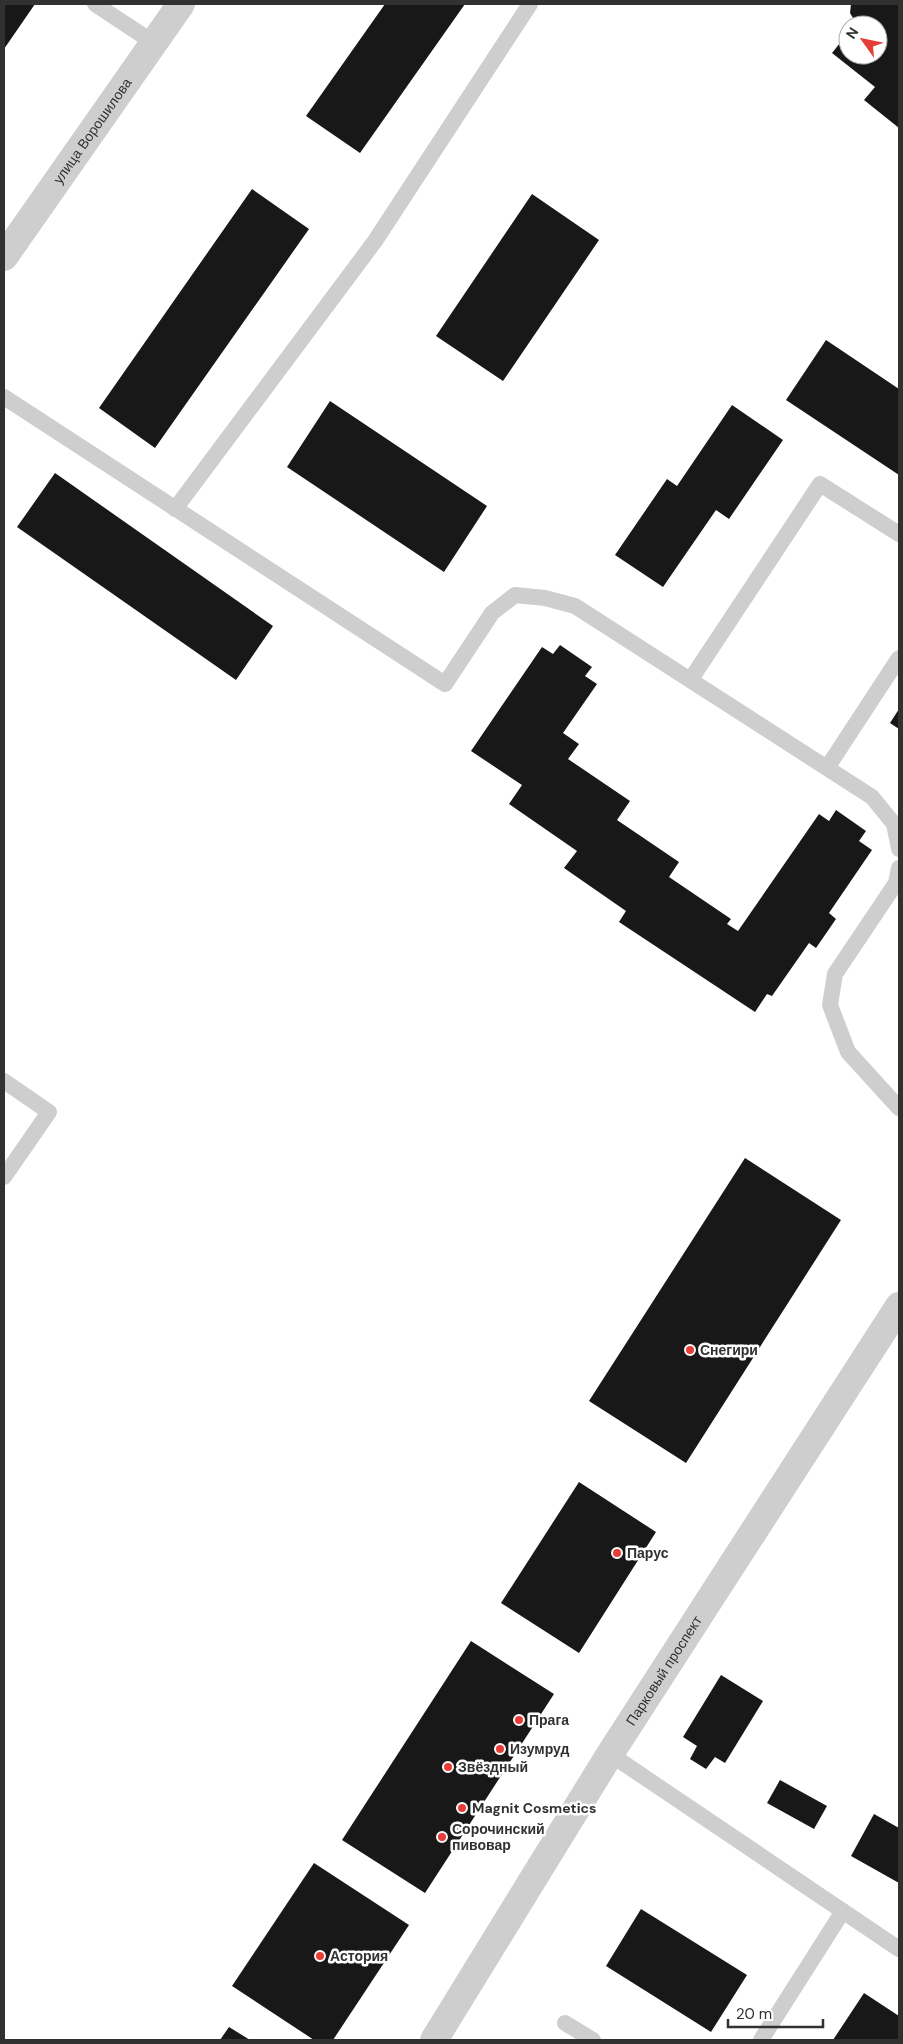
<svg xmlns="http://www.w3.org/2000/svg" width="903" height="2044" viewBox="0 0 903 2044" font-family="'DM Sans',sans-serif">
<rect width="100%" height="100%" fill="#fff"/>
<path fill="#181818" d="M4 4H35L4 49Z
M385 4H465L360 153 306 116Z
M851 4H899V128L864 100 875 87 832 53 848 33V55H878V25H854L856 23 850 13Z
M252 189 309 229 155 448 99 408Z
M532 194 599 240 503 381 436 336Z
M826 340 899 389V475L786 400Z
M330 401 487 506 444 572 287 467Z
M732 405 783 440 729 519 716 510 663 587 615 555 667 479 677 486Z
M55 473 273 626 236 680 17 527Z
M560 645 592 667 585 676 597 684 563 733 579 744 568 759 630 801 617 820 679 862 669 877 731 919 727 924 738 931 819 814 829 821 836 810 866 831 859 841 872 850 829 913 836 919 816 948 809 943 772 996 767 994 755 1012 619 922 626 911 564 868 577 851 509 804 522 785 471 751 542 647 553 654Z
M899 709V729L890 723Z
M745 1158 841 1220 686 1463 589 1401Z
M579 1482 656 1532 579 1653 501 1603Z
M471 1641 554 1694 425 1893 342 1840Z
M721 1675 763 1701 725 1763 715 1757 706 1769 690 1759 697 1746 683 1737Z
M780 1780 827 1806 814 1829 767 1803Z
M874 1814 899 1828V1883L851 1856Z
M314 1863 409 1925 333 2040H314L232 1986Z
M641 1909 747 1975 711 2032 606 1966Z
M864 1993 899 2016V2040H833Z
M229 2027 250 2040H220Z"/>
<g fill="none" stroke-linecap="round" stroke-linejoin="round">
<path stroke="#cecece" stroke-width="16" d="M95 4 154 43
M4 397 445 684 492 613 515 595 545 598 575 606 872 797 894 824 899 849
M175 509 375 241 530 4
M691 679 820 484 899 534
M827 768 899 658
M899 868 896 883 835 974 830 1005 848 1052 899 1108
M4 1081 49 1112 4 1177
M610 1754 899 1949
M565 2023 593 2040
M761 2040 843 1911"/>
<g stroke="#cecece" stroke-width="28">
<path id="s1" d="M4 257 181 4"/>
<path id="s2" d="M434 2040 610 1754 899 1306"/>
</g>
</g>
<g fill="#e63d36" stroke="#fff" stroke-width="2">
<circle cx="690" cy="1350" r="5"/>
<circle cx="617" cy="1553" r="5"/>
<circle cx="519" cy="1720" r="5"/>
<circle cx="500" cy="1749" r="5"/>
<circle cx="448" cy="1767" r="5"/>
<circle cx="462" cy="1808" r="5"/>
<circle cx="442" cy="1837" r="5"/>
<circle cx="320" cy="1956" r="5"/>
</g>
<g text-anchor="middle" dominant-baseline="central" stroke-width="5" stroke-linejoin="round" paint-order="stroke">
<g font-size="14" fill="#313131" stroke="#fff">
<text stroke="none"><textPath href="#s1" startOffset="154">улица Ворошилова</textPath></text>
<text stroke="none"><textPath href="#s2" startOffset="435">Парковый проспект</textPath></text>
</g>
<g font-size="14" font-weight="bold" fill="#313131" stroke="#fff" text-anchor="start">
<text x="700" y="1350">Снегири</text>
<text x="627" y="1553">Парус</text>
<text x="529" y="1720">Прага</text>
<text x="510" y="1749">Изумруд</text>
<text x="458" y="1767">Звёздный</text>
<text x="472" y="1808">Magnit Cosmetics</text>
<text x="452" y="1829">Сорочинский<tspan x="452" dy="16">пивовар</tspan></text>
<text x="330" y="1956">Астория</text>
</g>
</g>
<rect width="903" height="2044" fill="none" stroke="#313131" stroke-width="10"/>
<g transform="translate(863 40) rotate(303)"><circle r="24" fill="#ffffff" stroke="#adadad"/>
<path d="M0-4L9 19L0 12L-9 19Z" fill="#e63d36"/>
<text y="-8" font-size="14" font-weight="bold" text-anchor="middle" fill="#313131">N</text>
</g>
<path d="M728 2019v8h95v-8" fill="none" stroke="#313131" stroke-width="2.5"/>
<text x="736" y="2019" font-size="15" fill="#313131" stroke="#ffffff" stroke-width="4" paint-order="stroke">20 m</text>
</svg>
